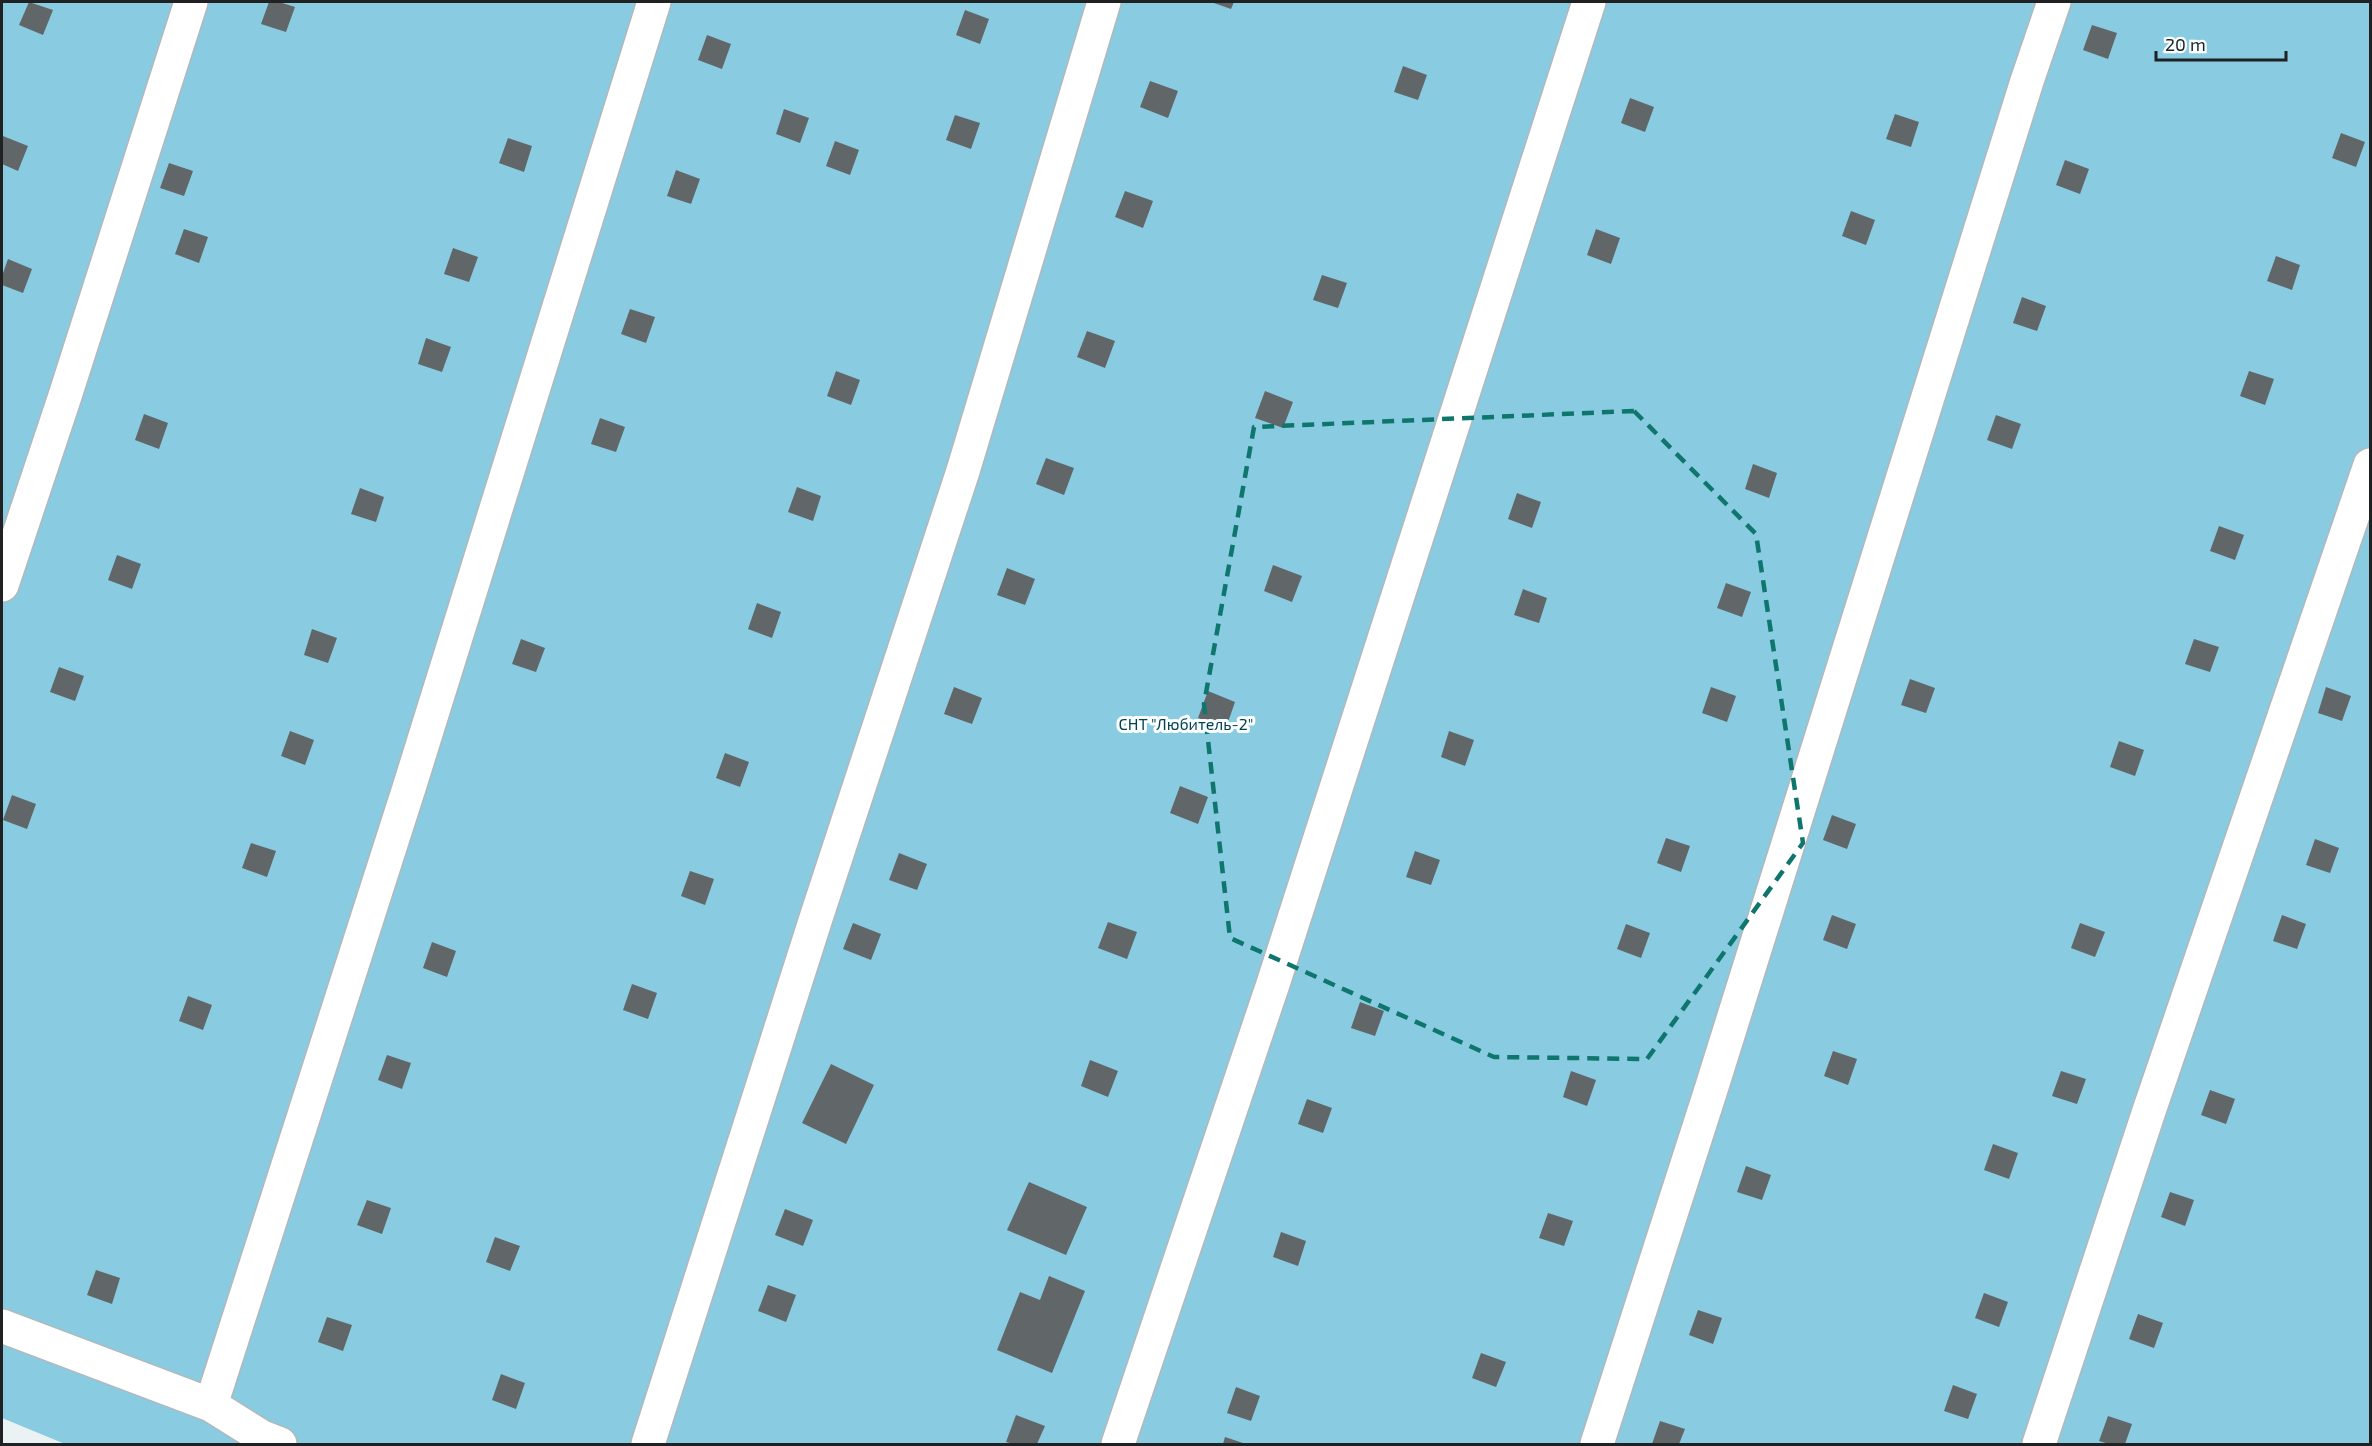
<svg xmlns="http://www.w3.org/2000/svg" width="2372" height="1446" viewBox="0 0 2372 1446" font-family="'Exo 2',sans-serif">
<rect width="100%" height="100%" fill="#ebf2f4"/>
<path fill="#89cbe1" d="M2 2H2370V1444H65L2 1418Z"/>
<path fill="#616769" d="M29 2 53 10 43 35 19 25Z
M269 2H279L295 7 286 32 261 24Z
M1211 2H1234L1231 9Z
M965 10 989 19 980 44 956 35Z
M2092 25 2117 33 2108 59 2083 50Z
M707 35 731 44 722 69 698 60Z
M1403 66 1427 75 1418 100 1394 92Z
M1150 81 1178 91 1168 118 1140 107Z
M1630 98 1654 107 1645 132 1621 123Z
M784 109 809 118 800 143 776 134Z
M1895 114 1919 122 1911 147 1886 139Z
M955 115 980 123 971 149 946 140Z
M2341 133 2365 142 2356 167 2332 158Z
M3 136 28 146 18 171 2 164Z
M508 138 532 146 524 172 499 163Z
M835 141 859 150 850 175 826 166Z
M2065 160 2089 169 2080 194 2056 185Z
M169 163 193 171 184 196 160 188Z
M676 170 700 179 691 204 667 196Z
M1125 191 1153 201 1143 228 1115 217Z
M1851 211 1875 220 1866 245 1842 236Z
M184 229 208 237 199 263 175 254Z
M1596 229 1620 238 1611 264 1587 255Z
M453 248 478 257 469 282 444 274Z
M2276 256 2300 265 2292 290 2267 281Z
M8 259 32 269 23 293 2 285V276Z
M1322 275 1347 283 1338 308 1313 300Z
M2022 297 2046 306 2037 331 2013 323Z
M630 309 655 317 646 343 621 334Z
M1087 331 1115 341 1105 368 1077 357Z
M426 338 451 347 442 372 418 364Z
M836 371 860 380 851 405 827 396Z
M2249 371 2274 379 2265 405 2240 396Z
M1265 391 1293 402 1283 428 1255 418Z
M144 414 168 423 159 449 135 440Z
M1996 415 2021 424 2012 449 1987 440Z
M600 418 625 427 616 452 591 444Z
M1046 458 1074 468 1064 495 1036 484Z
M1753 464 1777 473 1769 498 1745 489Z
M797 487 821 496 813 521 788 512Z
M360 488 384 497 376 522 351 514Z
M1517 493 1541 502 1532 528 1508 519Z
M2219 526 2244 535 2235 560 2210 551Z
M117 555 141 564 132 589 108 580Z
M1273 565 1302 576 1292 602 1264 591Z
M1007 568 1035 579 1025 605 997 595Z
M1726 583 1751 592 1742 617 1717 608Z
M1523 589 1547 598 1539 623 1514 615Z
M757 603 781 612 772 638 748 629Z
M312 629 337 638 328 663 304 655Z
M521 639 545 648 536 672 512 664Z
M2194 639 2219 647 2210 672 2185 664Z
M59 667 84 676 75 701 50 692Z
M1910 679 1935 688 1926 713 1901 705Z
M954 687 982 698 972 724 944 714Z
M1711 687 1736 696 1727 722 1702 713Z
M2326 687 2351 696 2342 721 2318 713Z
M1208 691 1235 702 1226 728 1198 718Z
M290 731 314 740 305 765 281 756Z
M1449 731 1474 740 1465 766 1441 757Z
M2119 741 2144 750 2135 776 2110 767Z
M725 753 749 762 740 787 716 778Z
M1180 786 1208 797 1198 824 1170 813Z
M12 795 36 804 27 829 3 820Z
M1832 815 1856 824 1847 849 1823 840Z
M1666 838 1690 846 1681 872 1657 863Z
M2315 839 2339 848 2330 873 2306 865Z
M251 843 276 851 267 877 242 868Z
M1415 851 1440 860 1431 885 1406 877Z
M899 853 927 864 917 890 889 880Z
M690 871 714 879 705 905 681 896Z
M1832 915 1856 924 1847 949 1823 940Z
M2282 915 2306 924 2297 949 2273 941Z
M1108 922 1137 932 1127 959 1098 948Z
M853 923 881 934 871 960 843 949Z
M2080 923 2105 932 2095 957 2071 948Z
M1626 924 1650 933 1641 958 1617 949Z
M432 942 456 951 447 977 423 968Z
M632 984 657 993 648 1019 623 1010Z
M188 996 212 1005 203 1030 179 1021Z
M1360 1002 1384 1011 1375 1036 1351 1028Z
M1833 1051 1857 1059 1848 1085 1824 1076Z
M387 1055 411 1063 402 1089 378 1080Z
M1090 1060 1118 1071 1108 1097 1081 1086Z
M831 1064 874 1085 846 1144 802 1123Z
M1571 1071 1596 1080 1587 1106 1563 1097Z
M2061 1071 2086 1079 2077 1104 2052 1096Z
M2210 1090 2235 1099 2226 1124 2201 1115Z
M1307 1099 1332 1108 1323 1133 1298 1124Z
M1993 1144 2018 1153 2009 1179 1984 1170Z
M1746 1166 1771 1175 1762 1200 1737 1192Z
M1029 1182 1087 1207 1066 1255 1007 1230Z
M2170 1192 2194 1200 2185 1226 2161 1217Z
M367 1200 391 1208 382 1234 357 1225Z
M785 1209 813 1220 803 1246 775 1235Z
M1548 1213 1573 1221 1564 1246 1539 1238Z
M1281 1232 1306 1241 1298 1266 1273 1257Z
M495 1237 520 1246 510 1271 486 1262Z
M96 1270 120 1278 112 1304 87 1295Z
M1049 1276 1085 1291 1052 1373 997 1350 1020 1292 1040 1300Z
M768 1285 796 1295 786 1322 758 1311Z
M1984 1293 2008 1302 1999 1327 1975 1318Z
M1698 1310 1722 1318 1713 1344 1689 1335Z
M2138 1314 2163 1323 2154 1348 2129 1339Z
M327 1317 352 1325 343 1351 318 1342Z
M1481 1353 1506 1362 1496 1387 1472 1378Z
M501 1374 525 1383 516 1409 492 1400Z
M1953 1385 1977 1394 1968 1419 1944 1411Z
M1236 1387 1260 1396 1251 1421 1227 1413Z
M1016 1415 1045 1426 1037 1444H1014L1006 1442Z
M2108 1416 2132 1424 2125 1444H2109L2099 1441Z
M1660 1421 1685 1429 1679 1444H1652Z
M1225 1437 1246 1444H1223Z"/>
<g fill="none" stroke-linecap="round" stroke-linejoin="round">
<g stroke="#b2b8bb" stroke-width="36">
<path id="minor" d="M2 585 65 396 191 2
M2 1326 211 1405 262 1437 280 1444
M211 1405 409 788 654 2
M648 1444 817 915 963 471 1104 2
M1118 1444 1274 981 1589 2
M1597 1444C1744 991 1886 537 2027 81L2054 2
M2039 1444 2149 1111 2370 465"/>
</g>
<use href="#minor" stroke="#fff" stroke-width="33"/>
</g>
<path fill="none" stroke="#0f766e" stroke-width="4.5" stroke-dasharray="12 8" stroke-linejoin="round" d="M1634 411 1756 534 1803 843 1647 1059 1494 1057 1230 938 1204 704 1254 427Z"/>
<g text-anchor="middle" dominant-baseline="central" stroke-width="6" stroke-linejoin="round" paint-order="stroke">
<g font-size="16" fill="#043f4f" stroke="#fbfeff">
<text x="1186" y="723">СНТ "Любитель-2"</text>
</g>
</g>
<rect width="2372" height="1446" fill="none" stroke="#1f2122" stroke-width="6"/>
<path d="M2156 51v9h130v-9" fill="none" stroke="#1f2122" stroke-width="3"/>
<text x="2165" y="51" font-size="18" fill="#1f2122" stroke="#fbfeff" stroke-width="4.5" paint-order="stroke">20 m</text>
</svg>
